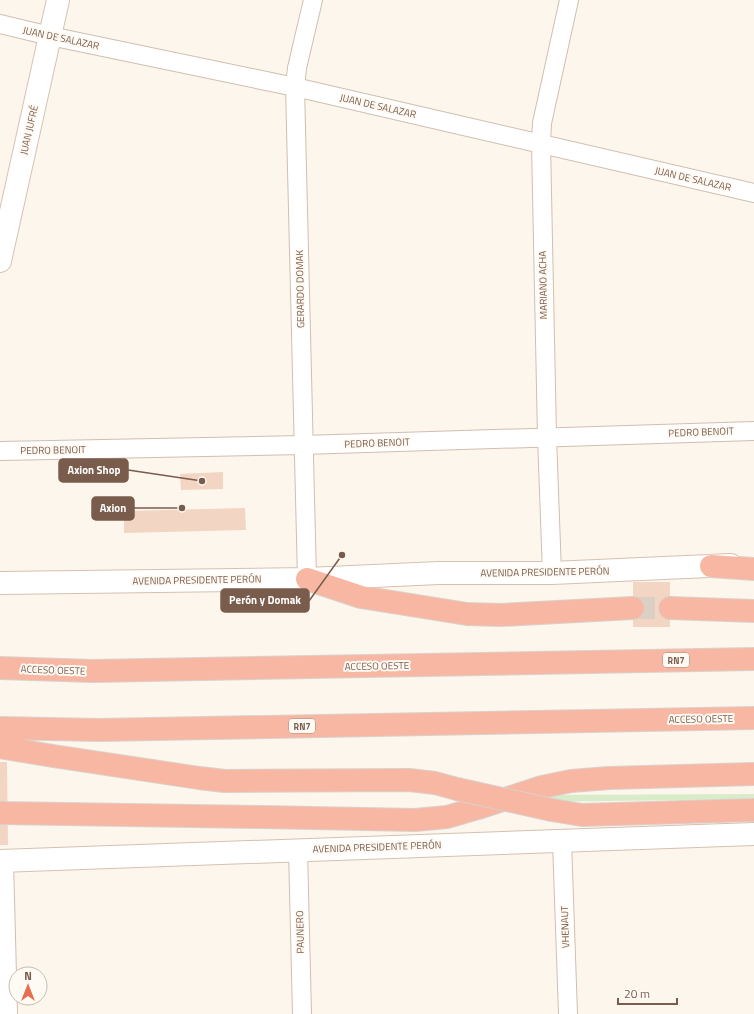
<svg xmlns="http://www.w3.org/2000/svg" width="754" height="1014" viewBox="0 0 754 1014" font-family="'Titillium Web',sans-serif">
<rect width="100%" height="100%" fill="#fdf6ec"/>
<path fill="#d8ecc9" d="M754 794V799L535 802 542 795Z"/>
<path fill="#f3d5c3" d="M223 472V489L181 490 180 474Z
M245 508 246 530 124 533V511Z
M633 582H670V627H633Z
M0 762H7L8 845H0Z"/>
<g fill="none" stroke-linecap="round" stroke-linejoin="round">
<path stroke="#dcd0c4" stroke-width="22" stroke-dasharray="22 11" stroke-linecap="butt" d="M633 608H670"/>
<g stroke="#d1beb0" stroke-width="20">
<path id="street" d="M0 24 50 36 295 87 754 193
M0 451 303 445 754 431
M552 573 547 437 541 143 542 123 569 0
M307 579 295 87 297 68 313 0
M562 841 568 1014
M298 850 302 1014
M4 861 8 1014"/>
</g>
<g stroke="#d6c0b0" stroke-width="24">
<path id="secondary" d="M0 261 58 0
M0 583 307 579 439 573H552L731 565
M0 861 754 834"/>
</g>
<g stroke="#dad1cd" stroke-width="24">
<path id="highway" d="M711 566 754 569
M307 579 361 597 467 614 501 615 633 608
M670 608 754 611
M0 668 93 671 754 659
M0 728 99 730 754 718
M0 747 53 756 199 778 225 781 409 780 435 783 457 789
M552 810 582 815 754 810
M0 813 261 817 415 820 447 817 478 808 542 787 571 781 609 778 754 774"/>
</g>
<use href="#street" stroke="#fff" stroke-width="18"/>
<use href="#secondary" stroke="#fff" stroke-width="22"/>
<use href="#highway" stroke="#f7b7a3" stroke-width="22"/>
<g stroke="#dad1cd" stroke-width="24" stroke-linecap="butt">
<path id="highway-bridge" d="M457 789 552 810"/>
</g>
<use href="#highway-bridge" stroke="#f7b7a3" stroke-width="22"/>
</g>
<g text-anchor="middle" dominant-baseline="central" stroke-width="4" stroke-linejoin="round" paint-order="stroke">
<g fill="#fffaf3" stroke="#a28b7f" stroke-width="1">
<rect x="663" y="653" width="26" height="14" rx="3"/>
<rect x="289" y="719" width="26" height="14" rx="3"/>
</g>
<g font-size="9" font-weight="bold" fill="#7a5c4d">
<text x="676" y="660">RN7</text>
<text x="302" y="726">RN7</text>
</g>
<g font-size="10" fill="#7a5c4d" stroke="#fffaf3">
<text transform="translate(61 38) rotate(12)">JUAN DE SALAZAR</text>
<text transform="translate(378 106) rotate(13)">JUAN DE SALAZAR</text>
<text transform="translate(29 130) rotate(-77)">JUAN JUFRÉ</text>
<text transform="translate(693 179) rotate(13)">JUAN DE SALAZAR</text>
<text transform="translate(543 285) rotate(-91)">MARIANO ACHA</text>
<text transform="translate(300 289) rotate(-91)">GERARDO DOMAK</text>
<text transform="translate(701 432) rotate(-2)">PEDRO BENOIT</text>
<text transform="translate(377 443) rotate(-2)">PEDRO BENOIT</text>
<text transform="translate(53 450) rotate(-1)">PEDRO BENOIT</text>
<text transform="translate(545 572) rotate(-1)">AVENIDA PRESIDENTE PERÓN</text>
<text transform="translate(197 580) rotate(-1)">AVENIDA PRESIDENTE PERÓN</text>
<text transform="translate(377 666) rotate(-1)">ACCESO OESTE</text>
<text transform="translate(53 670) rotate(2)">ACCESO OESTE</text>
<text transform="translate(701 719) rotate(-1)">ACCESO OESTE</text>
<text transform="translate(377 847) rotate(-2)">AVENIDA PRESIDENTE PERÓN</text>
<text transform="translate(565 927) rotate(-92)">VHENAUT</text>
<text transform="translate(300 932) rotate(-91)">PAUNERO</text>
</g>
</g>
<path fill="none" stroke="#7a5c4d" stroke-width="1.5" d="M202 481L128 470M182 508L134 508M342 555L309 601"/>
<g fill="#7a5c4d" stroke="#fffaf3" stroke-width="1.5">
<circle cx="202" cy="481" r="4"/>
<circle cx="182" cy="508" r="4"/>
<circle cx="342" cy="555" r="4"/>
</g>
<g fill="#7a5c4d" stroke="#7a5c4d" stroke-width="1.5">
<rect x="59" y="459" width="69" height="23" rx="4"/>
<rect x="92" y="497" width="42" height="23" rx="4"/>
<rect x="221" y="589" width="88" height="23" rx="4"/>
</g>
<g font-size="11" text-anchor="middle" font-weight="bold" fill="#fff">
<text x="94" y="474">Axion Shop</text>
<text x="113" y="512">Axion</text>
<text x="265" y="604">Perón y Domak</text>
</g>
<g transform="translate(28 986)"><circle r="19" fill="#fffaf3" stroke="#cabbb1"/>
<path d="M0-3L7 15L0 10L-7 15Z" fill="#e76f51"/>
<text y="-6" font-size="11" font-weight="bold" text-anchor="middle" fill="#7a5c4d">N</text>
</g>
<path d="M618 998v6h59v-6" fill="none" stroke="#7a5c4d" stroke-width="2"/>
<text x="624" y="998" font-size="12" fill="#7a5c4d" stroke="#fffaf3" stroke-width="3" paint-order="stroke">20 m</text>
</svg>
